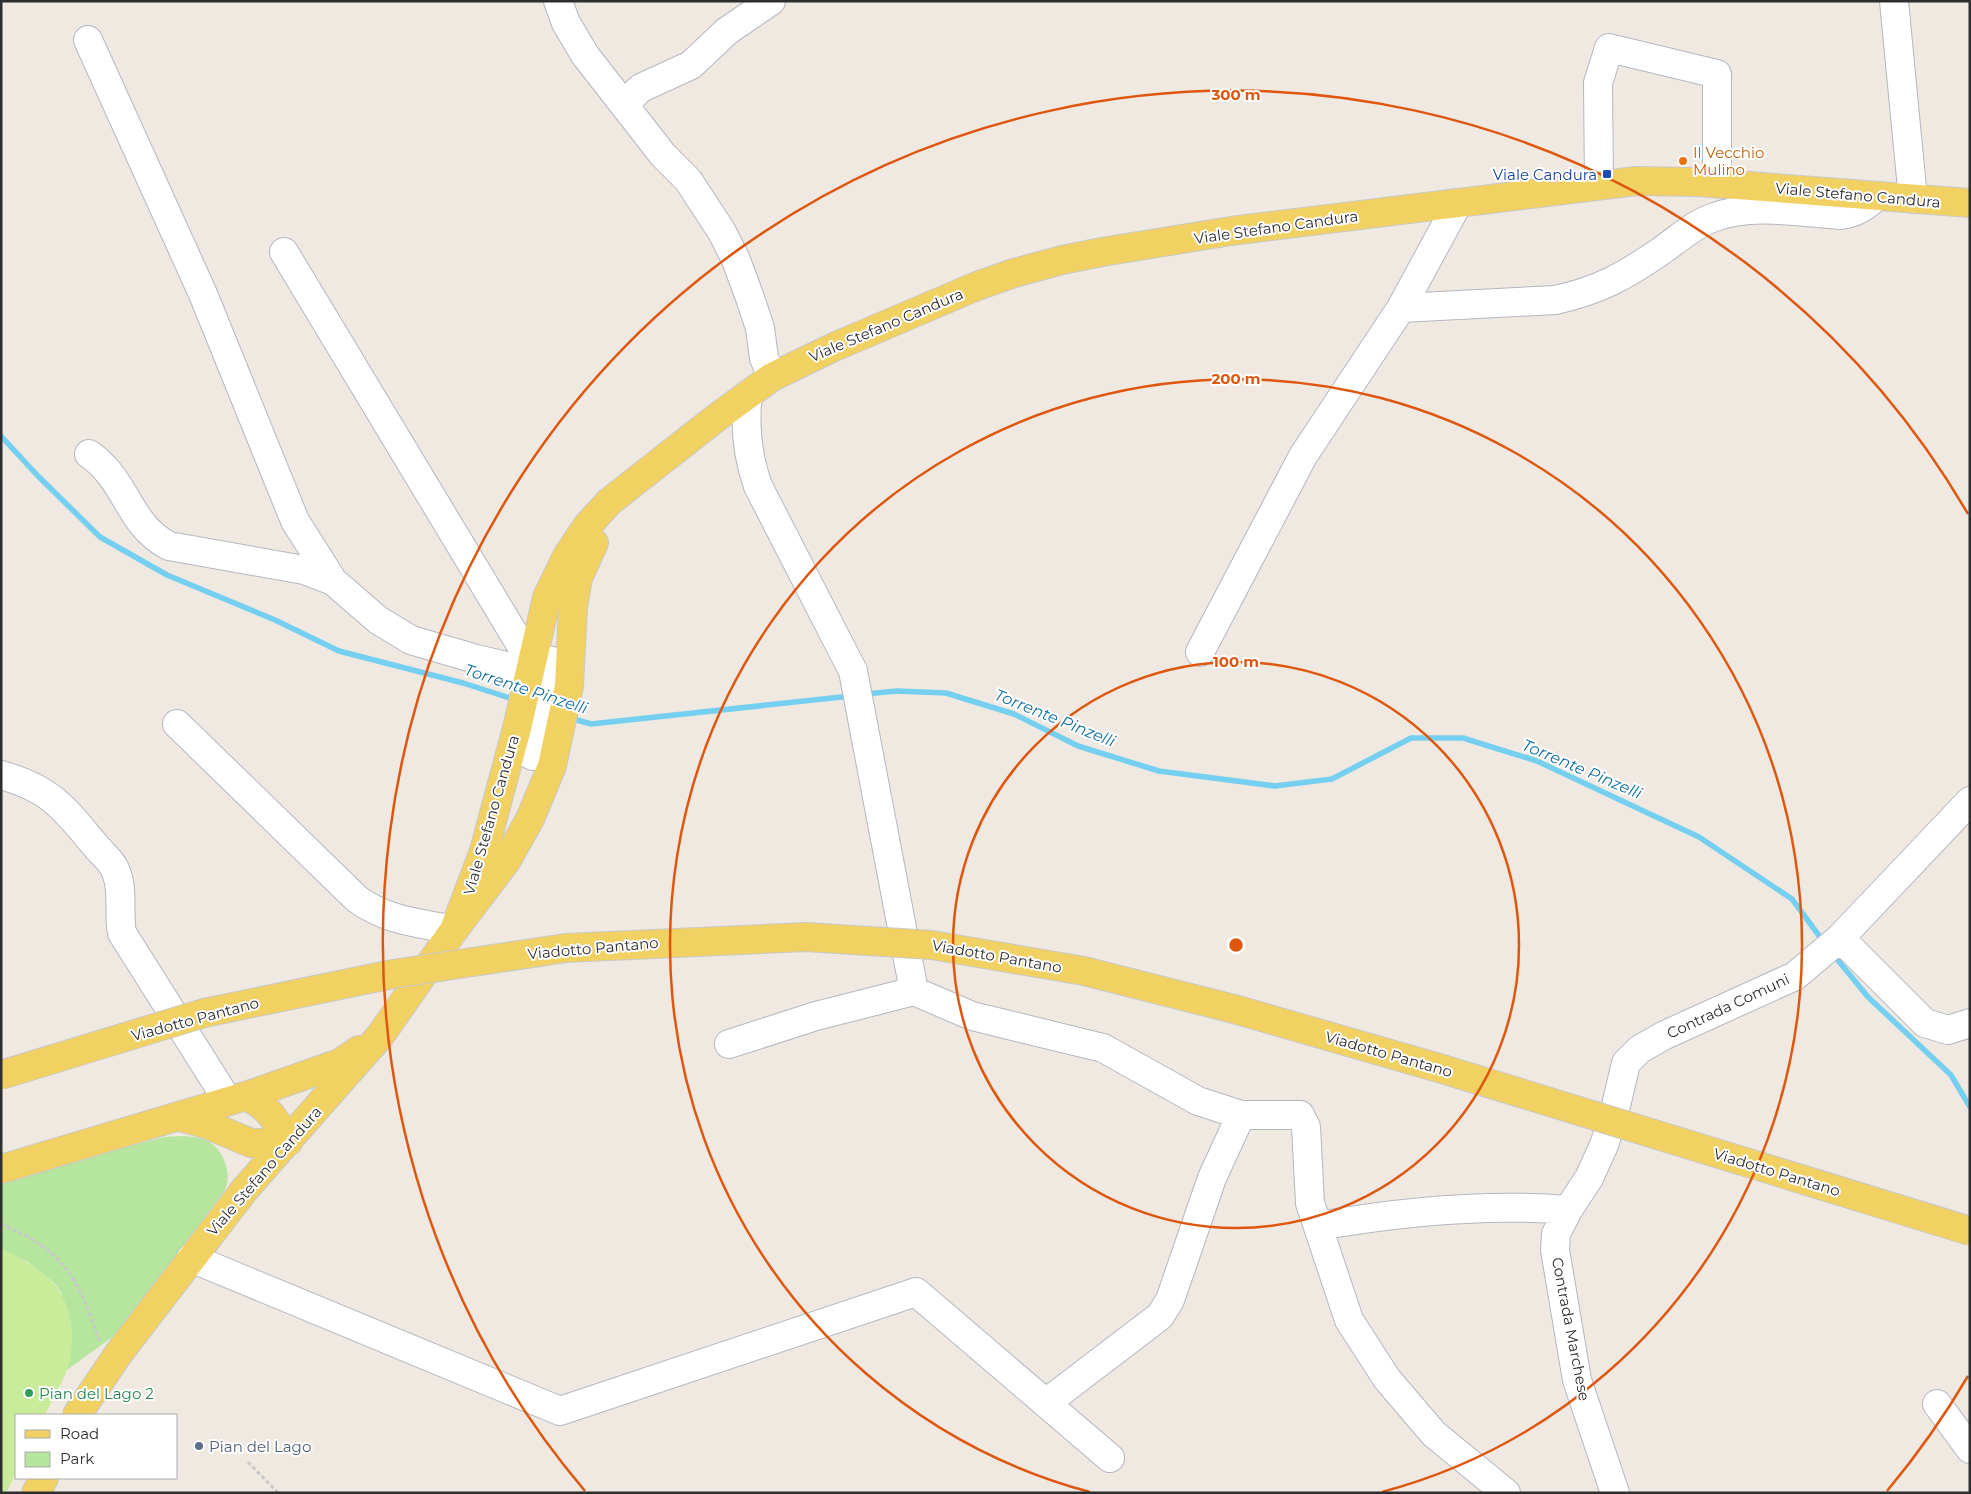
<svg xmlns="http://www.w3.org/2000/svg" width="1971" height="1494" viewBox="0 0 1971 1494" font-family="Montserrat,sans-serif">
<rect width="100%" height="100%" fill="#efe9e1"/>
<path fill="#b6e59e" d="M183 1136C192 1137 203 1137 211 1143 225 1154 232 1174 225 1190L122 1330 67 1370 71 1353 61 1292 53 1282 28 1262 1 1249V1180L164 1137Z"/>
<path fill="#c9ec9a" d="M1 1249C37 1266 65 1282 71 1324 73 1339 72 1355 67 1370 61 1385 52 1400 45 1415H16V1473L6 1493H1Z"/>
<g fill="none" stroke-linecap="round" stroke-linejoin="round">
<path stroke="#75cff0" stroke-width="5.5" d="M1 436 37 475 100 537 167 575 275 620 339 651 463 683 516 700
M865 694 897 691 946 693 1014 714 1078 746 1159 771 1275 786 1332 779 1411 738H1463L1537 761 1699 837 1792 899 1823 941
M570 718 591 724 851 696
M1832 953 1868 997 1951 1075 1970 1107"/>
<g stroke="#b4b7c1" stroke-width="30">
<path id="minor" d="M558 1 566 23 585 55 663 155 688 180 722 232 736 260 750 298 760 328 764 358 772 377
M1894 1 1913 199
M88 40 203 294 295 521 333 581 378 620 411 640 476 659 511 667 531 662 284 252
M624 104 641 88 691 65 727 31 771 1
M1599 185 1598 83 1609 48 1717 74V183
M1401 308 1555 300C1598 291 1625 276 1661 251 1677 240 1693 225 1712 218 1751 203 1799 212 1840 215 1857 213 1864 207 1877 196
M748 394C744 427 747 455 758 486L853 671 914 991 972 1016 1103 1048 1198 1101 1241 1115 1212 1178 1170 1300 1160 1316 1046 1403
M89 454C128 481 127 524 169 546L304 570 333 581
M1200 652 1303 456 1401 308 1458 203
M551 717 542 752 533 756 527 753 524 747 541 664 548 660 556 662 558 667 559 700
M177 724 357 899C387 921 419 923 454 930
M1 775C51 789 63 807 95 845 101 853 113 862 116 872 124 891 118 913 122 933L228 1101
M1840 938 1925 1023 1948 1030 1970 1023
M729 1044 816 1016 914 991
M1241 1115H1300L1306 1127 1310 1203 1349 1320 1387 1379 1434 1434 1506 1493
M1318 1226C1399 1212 1485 1203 1568 1210
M191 1258 560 1411 916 1292 1110 1458
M1937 1404 1970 1449
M1615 1493 1577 1380 1555 1250 1556 1234 1568 1210 1589 1178 1604 1145 1614 1114 1626 1063 1640 1049 1665 1035 1795 976 1840 938 1970 801"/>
</g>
<g stroke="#c9c9c9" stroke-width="30">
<path id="major" d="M454 930 484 851 517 728 547 597 567 556 587 526 609 502 716 418 772 377 834 347 977 286 1014 273 1062 260 1102 252 1231 231 1636 181 1698 182 1970 203
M180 1117 206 1124 251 1143 288 1142C276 1120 270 1108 246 1096
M1 1169 246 1096 340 1063 359 1050
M77 1415 119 1353 246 1188 380 1036 454 930 507 860 530 819 552 766 569 686 573 607 578 578 594 543
M36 1493 44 1478"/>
</g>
<path stroke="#c9c9c9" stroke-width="3" stroke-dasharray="4 2.5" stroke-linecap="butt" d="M1 1224C67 1252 77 1278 100 1342
M248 1462 278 1493"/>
<use href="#minor" stroke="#fff" stroke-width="28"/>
<use href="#major" stroke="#f2d163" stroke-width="28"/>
<g stroke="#c9c9c9" stroke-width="30" stroke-linecap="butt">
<path id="major-bridge" d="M1 1075 204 1013 393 974 566 948 806 937 932 945 1084 971 1234 1009 1439 1068 1970 1231"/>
</g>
<use href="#major-bridge" stroke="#f2d163" stroke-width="28"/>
</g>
<g fill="none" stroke="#df570e" stroke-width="2.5">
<circle cx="1236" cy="945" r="283"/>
<path d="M1090 1492A566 566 0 1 1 1382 1492"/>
<path d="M1968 1376A850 850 0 0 1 1887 1491M585 1491A850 850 0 1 1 1968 514"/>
</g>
<circle fill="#e8710a" stroke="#fff" stroke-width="2" cx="1683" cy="161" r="5"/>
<rect fill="#1a4fb4" stroke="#fff" stroke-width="2" x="1602" y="169" width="10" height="10" rx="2.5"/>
<circle fill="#2e9e5b" stroke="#fff" stroke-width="2" cx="29" cy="1393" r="5"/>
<circle fill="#5c6f8a" stroke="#fff" stroke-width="2" cx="199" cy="1446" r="5"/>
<g text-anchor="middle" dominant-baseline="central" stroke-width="4" stroke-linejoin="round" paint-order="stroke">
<g font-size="15" fill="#c56008" stroke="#fff" text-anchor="start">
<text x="1693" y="152">Il Vecchio<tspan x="1693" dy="17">Mulino</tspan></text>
</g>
<g font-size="15" fill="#164399" stroke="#fff" text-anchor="end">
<text x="1597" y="174">Viale Candura</text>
</g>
<g font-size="15" fill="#2e2e2e" stroke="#fff">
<text transform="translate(1858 195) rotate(5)">Viale Stefano Candura</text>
<text transform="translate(1276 227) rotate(-8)">Viale Stefano Candura</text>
<text transform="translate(886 325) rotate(-23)">Viale Stefano Candura</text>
<text transform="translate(491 815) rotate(-74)">Viale Stefano Candura</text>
<text transform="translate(593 948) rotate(-5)">Viadotto Pantano</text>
<text transform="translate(997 956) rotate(10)">Viadotto Pantano</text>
<text transform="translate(1728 1006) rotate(-25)">Contrada Comuni</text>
<text transform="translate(195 1019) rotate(-15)">Viadotto Pantano</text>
<text transform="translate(1389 1054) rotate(16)">Viadotto Pantano</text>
<text transform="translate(264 1171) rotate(-49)">Viale Stefano Candura</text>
<text transform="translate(1777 1172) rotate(17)">Viadotto Pantano</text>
<text transform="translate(1571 1329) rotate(79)">Contrada Marchese</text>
</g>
<g font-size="15" fill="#27864d" stroke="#fff" text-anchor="start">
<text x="39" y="1393">Pian del Lago 2</text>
</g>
<g font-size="15" fill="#4e5e75" stroke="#fff" text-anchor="start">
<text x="209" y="1446">Pian del Lago</text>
</g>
<g font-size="16" font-style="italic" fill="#0d6fa3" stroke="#fff">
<text transform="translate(526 689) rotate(18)">Torrente Pinzelli</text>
<text transform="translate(1055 718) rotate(22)">Torrente Pinzelli</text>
<text transform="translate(1582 769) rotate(23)">Torrente Pinzelli</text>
</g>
</g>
<circle cx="1236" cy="945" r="8" fill="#df570e" stroke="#fff" stroke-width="2.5"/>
<g font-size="15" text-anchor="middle" font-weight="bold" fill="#df570e" stroke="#fff" stroke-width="4" stroke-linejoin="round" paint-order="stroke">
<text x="1236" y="100">300 m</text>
<text x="1236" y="384">200 m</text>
<text x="1236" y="667">100 m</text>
</g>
<rect width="1971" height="1494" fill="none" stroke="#2e2e2e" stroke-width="5"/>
<rect x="15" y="1414" width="162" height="65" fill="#ffffff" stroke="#ababab"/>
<rect x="25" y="1430" width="25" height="8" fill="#f2d163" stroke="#ababab"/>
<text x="60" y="1439" font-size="15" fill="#2e2e2e">Road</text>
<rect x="25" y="1452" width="25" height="15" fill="#b6e59e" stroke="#ababab"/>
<text x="60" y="1464" font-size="15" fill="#2e2e2e">Park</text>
</svg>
